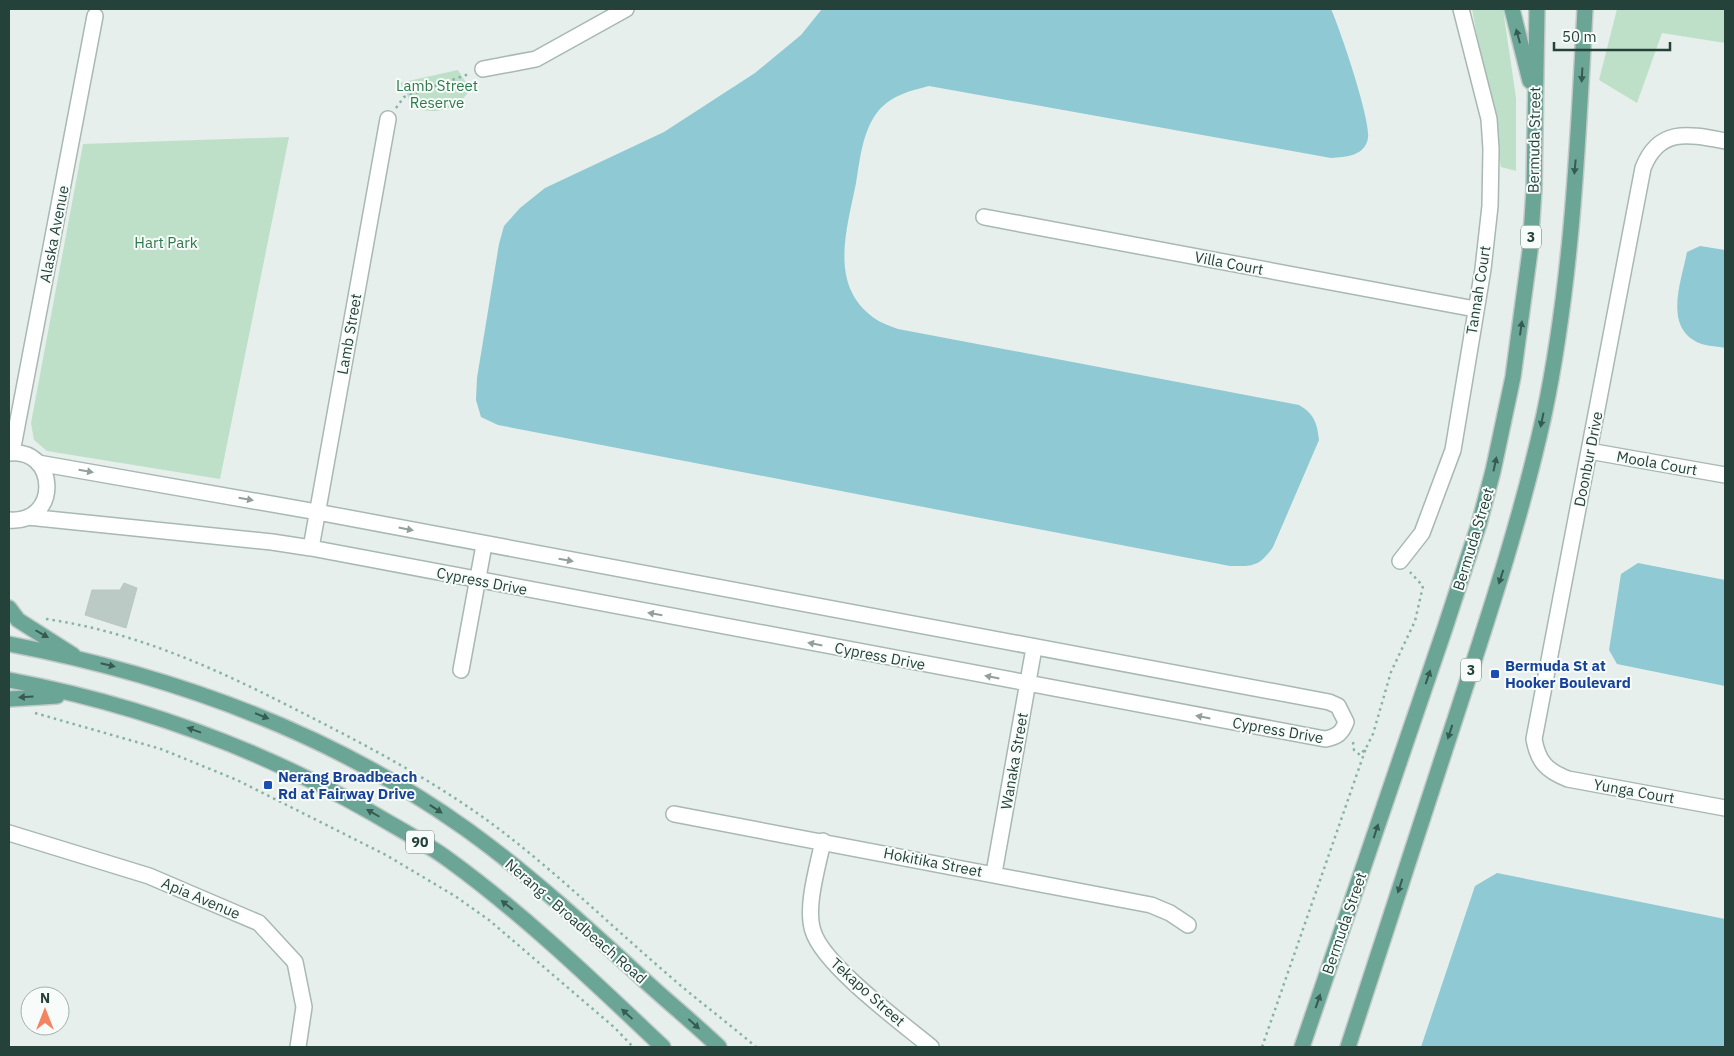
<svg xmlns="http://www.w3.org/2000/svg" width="1734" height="1056" viewBox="0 0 1734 1056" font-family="'IBM Plex Sans',sans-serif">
<rect width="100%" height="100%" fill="#e6efeb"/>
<path fill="#bfe0c8" d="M1472 9H1503L1516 98V171L1501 167Z
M1617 9H1725V43L1662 33 1637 103 1599 80Z
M458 70 470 89C459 110 434 116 412 107L406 92 399 83Z
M289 137 220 479 47 451 34 440 31 423 83 144Z"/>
<path fill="#8ec9d4" d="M822 9H1331C1340 29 1371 120 1368 138 1365 156 1346 157 1331 158L929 86C909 91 889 96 876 114 862 134 860 160 856 183 847 229 828 285 874 318 881 323 890 326 898 329L1299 405C1314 414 1317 422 1319 440L1273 547C1259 567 1253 566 1230 566L498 425 481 417 476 400 477 378 499 244 504 226 520 208 545 188 664 132 755 73 801 35Z
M1700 246 1725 250V348C1716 346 1703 346 1695 341 1664 324 1682 279 1687 252Z
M1638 563 1725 580V686L1617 664 1609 650 1621 574Z
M1497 873 1725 919V1047H1421L1475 886Z"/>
<path fill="#bbcac4" stroke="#b8c9c2" d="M124 583 137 588 126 628 85 615 92 590H120Z"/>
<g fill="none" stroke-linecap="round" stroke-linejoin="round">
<g stroke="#a8b8b2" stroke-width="18">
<path id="street" d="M483 69 536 59 626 9
M1725 141C1689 134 1659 127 1643 168L1534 739C1538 762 1547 771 1568 779L1725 808
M984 217 1475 309
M1589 451 1725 475
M12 452 95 16
M9 453C58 447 61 524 9 520
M28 517 272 542 311 548 1325 739C1337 737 1342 733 1346 722L1338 706 1329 702 317 512 38 463
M311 548 388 119
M1400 561 1422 533 1453 450 1483 269 1490 206 1491 149 1489 119 1461 9
M461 670 484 545
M674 814 1151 905 1170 913 1188 925
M9 833 149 876 259 923 295 962 304 1007 298 1047
M823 841C818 866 805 907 813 931 823 965 902 1023 931 1047
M994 873 1034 648"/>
</g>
<g stroke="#c2cac8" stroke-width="18">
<path id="primary" d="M1512 9 1530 81
M9 608 18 620 73 655
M9 644C172 675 330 732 466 829 530 875 586 927 644 980 669 1003 695 1024 719 1047
M9 680C137 704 261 749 374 814 399 829 426 843 449 860 526 916 594 982 663 1047
M9 699 57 696
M1302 1047 1445 628 1479 524 1493 471 1513 377 1530 251 1534 189 1537 9
M1348 1047C1384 934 1421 822 1458 710 1490 612 1522 515 1544 415 1572 282 1578 144 1585 9"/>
</g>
<path stroke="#86b3a5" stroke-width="2.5" stroke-dasharray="2.5 4" stroke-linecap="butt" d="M396 108 404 97 469 74
M46 619C130 631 208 665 283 703 356 740 429 777 495 826 555 871 608 923 665 972 694 998 726 1021 756 1047
M35 713 161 749 237 780 386 855 455 896 489 920 615 1028 633 1047
M1353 742 1354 750 1360 755 1366 748 1373 734 1391 672 1415 621 1423 586 1410 572
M1262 1047 1366 748"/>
<use href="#street" stroke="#fff" stroke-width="15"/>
<use href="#primary" stroke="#6aa596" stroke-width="15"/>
</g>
<defs><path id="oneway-solid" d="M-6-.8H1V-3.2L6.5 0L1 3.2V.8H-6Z" transform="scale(1.25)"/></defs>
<g fill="#365b51">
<use href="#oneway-solid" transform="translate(1518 36) rotate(-105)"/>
<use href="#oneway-solid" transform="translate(1582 75) rotate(93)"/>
<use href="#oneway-solid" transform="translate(1575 167) rotate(95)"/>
<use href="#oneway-solid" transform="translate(1521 328) rotate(-82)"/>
<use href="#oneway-solid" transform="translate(1542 420) rotate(102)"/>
<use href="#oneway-solid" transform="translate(1495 464) rotate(-78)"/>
<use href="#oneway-solid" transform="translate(1501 577) rotate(108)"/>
<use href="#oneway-solid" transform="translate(42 634) rotate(30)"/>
<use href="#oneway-solid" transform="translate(108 665) rotate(13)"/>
<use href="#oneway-solid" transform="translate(1428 677) rotate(-71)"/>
<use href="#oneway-solid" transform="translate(26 697) rotate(177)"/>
<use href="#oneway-solid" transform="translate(262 716) rotate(22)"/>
<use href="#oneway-solid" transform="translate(194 730) rotate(-160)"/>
<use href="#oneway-solid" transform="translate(1450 732) rotate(108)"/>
<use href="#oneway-solid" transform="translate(436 809) rotate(33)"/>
<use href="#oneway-solid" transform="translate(373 813) rotate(-150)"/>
<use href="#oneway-solid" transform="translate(1376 831) rotate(-72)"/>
<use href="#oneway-solid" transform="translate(1400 886) rotate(108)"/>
<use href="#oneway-solid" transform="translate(507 905) rotate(-142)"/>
<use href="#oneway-solid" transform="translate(1318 1001) rotate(-71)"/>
<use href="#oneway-solid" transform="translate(627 1014) rotate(-137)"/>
<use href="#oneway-solid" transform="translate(694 1024) rotate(42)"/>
</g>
<g fill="#92a09c">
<use href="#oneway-solid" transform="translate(86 471) rotate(10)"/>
<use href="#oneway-solid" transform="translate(246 499) rotate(10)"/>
<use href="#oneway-solid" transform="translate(406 529) rotate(11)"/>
<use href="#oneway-solid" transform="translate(566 560) rotate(10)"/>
<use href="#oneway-solid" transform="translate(655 614) rotate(-170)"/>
<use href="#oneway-solid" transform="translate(815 644) rotate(-169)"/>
<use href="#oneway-solid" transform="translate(992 677) rotate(-169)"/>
<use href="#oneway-solid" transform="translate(1203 717) rotate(-169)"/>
</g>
<g fill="#1a4fb4" stroke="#f7fbf9" stroke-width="2">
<rect x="1490" y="669" width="10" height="10" rx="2.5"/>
<rect x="263" y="780" width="10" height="10" rx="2.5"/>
</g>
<g text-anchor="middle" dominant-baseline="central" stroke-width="4" stroke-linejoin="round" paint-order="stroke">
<g fill="#f7fbf9" stroke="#637a73" stroke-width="1">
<rect x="1521" y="225.5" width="20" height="23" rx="4"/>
<rect x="1461" y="658.5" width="20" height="23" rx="4"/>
<rect x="406" y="830.5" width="28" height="23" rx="4"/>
</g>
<g font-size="14" font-weight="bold" fill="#24423a">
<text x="1531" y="237">3</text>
<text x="1471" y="670">3</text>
<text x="420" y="842">90</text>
</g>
<g font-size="15" fill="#2d7a4b" stroke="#f7fbf9">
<text x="437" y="85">Lamb Street<tspan x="437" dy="17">Reserve</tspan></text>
<text x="166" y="242">Hart Park</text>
</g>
<g font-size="15" fill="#24423a" stroke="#f7fbf9">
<text transform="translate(1534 140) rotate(-89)">Bermuda Street</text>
<text transform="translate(54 234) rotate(-79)">Alaska Avenue</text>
<text transform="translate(1229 263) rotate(11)">Villa Court</text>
<text transform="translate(1478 290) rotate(-81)">Tannah Court</text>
<text transform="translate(349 334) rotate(-80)">Lamb Street</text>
<text transform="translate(1588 459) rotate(-79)">Doonbur Drive</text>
<text transform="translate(1657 463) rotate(10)">Moola Court</text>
<text transform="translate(1473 539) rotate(-73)">Bermuda Street</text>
<text transform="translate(482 581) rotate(11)">Cypress Drive</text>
<text transform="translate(880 656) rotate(11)">Cypress Drive</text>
<text transform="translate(1278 730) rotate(10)">Cypress Drive</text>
<text transform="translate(1014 761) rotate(-80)">Wanaka Street</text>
<text transform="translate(1634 791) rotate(10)">Yunga Court</text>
<text transform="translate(933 862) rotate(11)">Hokitika Street</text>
<text transform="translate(201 898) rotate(23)">Apia Avenue</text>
<text transform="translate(576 921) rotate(41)">Nerang - Broadbeach Road</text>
<text transform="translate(1344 923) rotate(-71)">Bermuda Street</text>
<text transform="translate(868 992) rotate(42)">Tekapo Street</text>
</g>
<g font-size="15" font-weight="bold" fill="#164399" stroke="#f7fbf9" text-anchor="start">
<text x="1505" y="665">Bermuda St at<tspan x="1505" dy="17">Hooker Boulevard</tspan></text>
<text x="278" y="776">Nerang Broadbeach<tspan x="278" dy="17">Rd at Fairway Drive</tspan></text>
</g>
</g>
<rect width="1734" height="1056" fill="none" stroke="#24423a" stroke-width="20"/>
<g transform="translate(45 1011)"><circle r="24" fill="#f7fbf9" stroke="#a3b1ad"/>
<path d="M0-4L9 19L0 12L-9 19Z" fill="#f4845f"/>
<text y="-8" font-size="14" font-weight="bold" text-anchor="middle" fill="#24423a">N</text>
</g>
<path d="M1554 42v8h116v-8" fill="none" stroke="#24423a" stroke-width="2.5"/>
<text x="1562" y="42" font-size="15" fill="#24423a" stroke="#f7fbf9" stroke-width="4" paint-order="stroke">50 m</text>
</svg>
